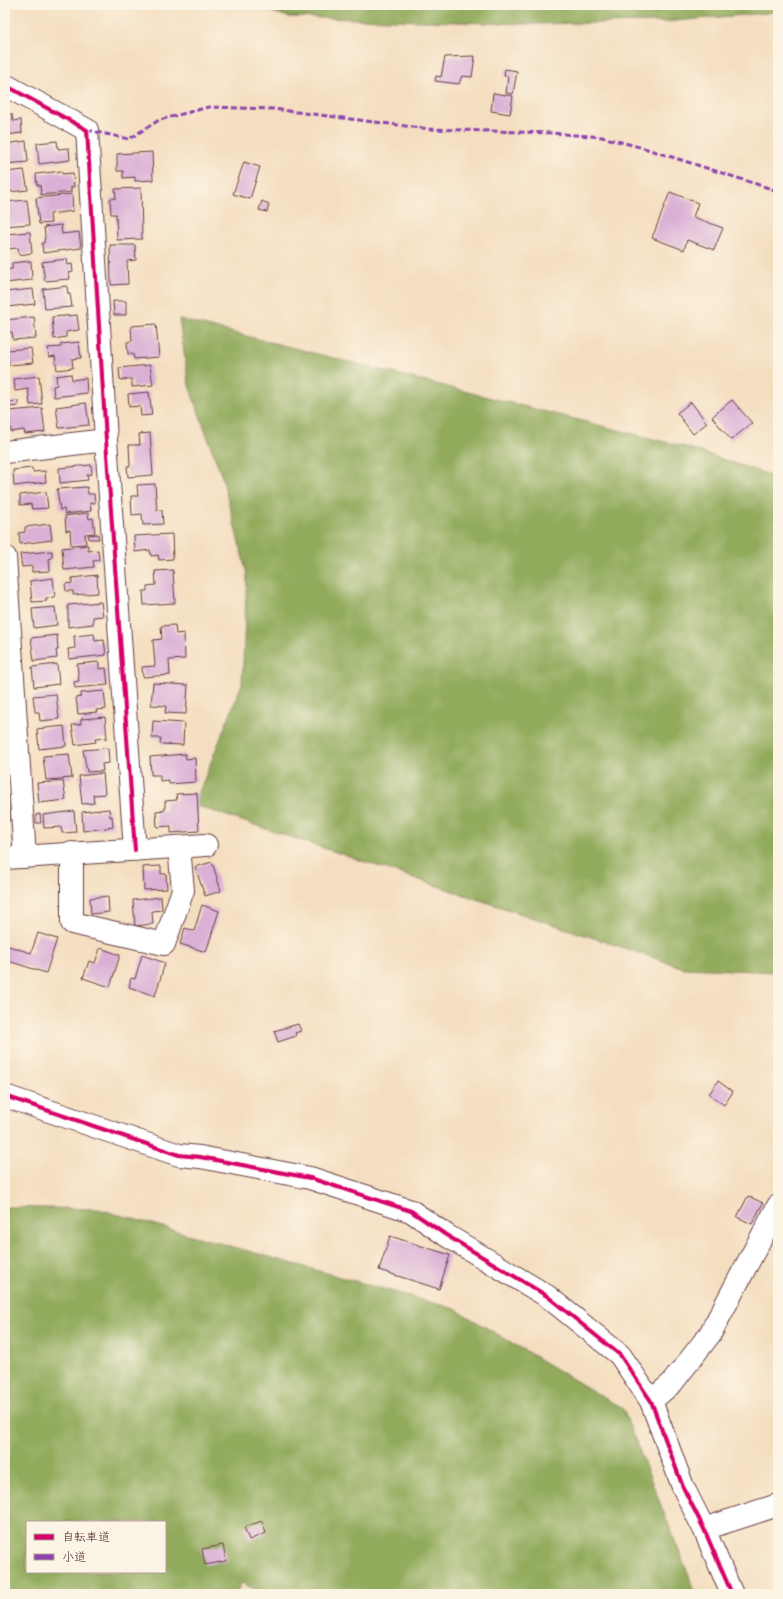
<svg xmlns="http://www.w3.org/2000/svg" width="783" height="1599" viewBox="0 0 783 1599" font-family="Kalam,'Klee One',sans-serif">
<rect width="100%" height="100%" fill="#fcf5e5"/>
<filter id="ink" filterUnits="userSpaceOnUse"><feTurbulence type="fractalNoise" baseFrequency=".025" numOctaves="2"/><feDisplacementMap in="SourceGraphic" scale="8" xChannelSelector="R" yChannelSelector="G"/><feConvolveMatrix kernelMatrix="1 2 1 2 8 2 1 2 1" color-interpolation-filters="sRGB"/></filter>
<filter id="wash" filterUnits="userSpaceOnUse"><feTurbulence type="fractalNoise" baseFrequency=".012" numOctaves="4" result="noise"/><feDisplacementMap in="SourceGraphic" scale="16" xChannelSelector="R" yChannelSelector="G"/><feGaussianBlur stdDeviation="0.9" result="paint"/><feColorMatrix in="noise" values="0 0 0 0 0 0 0 0 0 0 0 0 0 0 0 0 0 1.4 0 .05"/><feComposite in="paint" operator="in"/></filter>
<g filter="url(#wash)">
<rect width="100%" height="100%" fill="#f4dec0"/>
<path fill="#91aa5b" stroke="#6e6443" fill-rule="evenodd" d="M251 5H778V12L663 22 526 24 288 17Z
M179 319 689 448 778 478V972L684 968 194 805 242 684 247 574 222 477 189 386Z
M5 1207 98 1209 455 1309 623 1409 696 1594H266L241 1583 236 1594H5ZM27 1522H165V1572H27Z"/>
<g id="blocks">
<path fill="#dab0d7" d="M475 56 472 77 462 76 459 84 435 81 436 76 441 77 445 57Z
M505 69 517 71 513 94 506 93 508 76H504Z
M493 93 513 96 510 114 491 111Z
M12 114 13 121 21 120 22 133 5 135V115Z
M26 141 28 162 5 164V144Z
M57 141 58 149 69 148 70 160 39 164 37 143Z
M152 152 153 180 135 181V177L123 178V171H117V154Z
M244 162 260 167 250 199 233 194Z
M24 170 28 190 9 192V186H5V172Z
M62 171V174L73 173 74 187H71V192L41 195 40 185H37L36 174Z
M141 188 142 239 117 240 116 214H111L110 199 116 198 115 189Z
M670 192 698 203 693 217 723 228 714 250 687 240 684 250 652 238Z
M72 194 73 211 50 214 51 223 39 224 36 198Z
M27 200 30 224 5 226V202Z
M262 201 269 204 267 212 259 210Z
M61 225 62 234 79 232 81 248 43 253 42 243H44L45 236 44 227Z
M30 232 32 253 19 255 18 248 6 249 5 234Z
M110 245H135L136 260 127 261 128 284 111 285Z
M67 259 68 265 72 264 73 272 69 273 70 279 45 281 42 262Z
M31 261 32 280 5 283V270L12 269V263Z
M67 286 68 294H70L72 307 45 309 43 289Z
M33 289 35 304 7 307 5 292Z
M113 301H126V315H114Z
M77 315 79 330 66 332V337L54 339 52 317Z
M34 317 36 338 13 340 12 332 5 333V320Z
M156 324 159 357 134 359 133 354H128L127 342 132 341 131 326Z
M79 342 81 358 72 359 73 368 57 370 55 356 49 357 48 348 61 347V344Z
M31 348 33 363 9 365 7 350Z
M150 365 153 385 132 387V379L120 380 119 368Z
M71 374 72 380 86 378 87 393 54 397 53 386 57 385 56 376Z
M39 376 42 404 30 405 28 389 15 391 14 379Z
M149 392 152 415 141 416 140 406 129 407 128 394Z
M732 400 752 423 731 440 712 417Z
M18 401V406L10 407 9 402Z
M691 402 707 423 693 434 677 413Z
M86 403 89 425 59 428 56 407Z
M42 408 45 432 25 434 24 430 11 432 9 411Z
M150 433 153 475 128 477 127 466H130L129 445H140L139 434Z
M91 465 92 474 87 475 88 480 60 483 59 468Z
M32 468 33 472 45 471 46 482 14 486 13 470Z
M155 484 157 510H162L163 524 143 525 142 514 132 515 131 496H138L137 485Z
M87 487 88 494H94L95 503H90L91 511 65 514 64 509 60 510 57 489Z
M46 492 48 508 32 509 31 504 20 505V495Z
M88 513 89 519 93 518 95 533 85 534 86 544 71 545 70 530 66 531 65 516Z
M50 524 52 540 20 544 19 533 25 532V527Z
M98 534 99 539H89L88 535Z
M172 534 173 559 159 560 158 555 151 556 150 550 135 552 134 536Z
M88 545V551L98 550 99 560 93 561 94 567 64 570 62 548Z
M52 551V558L49 559 50 571 32 572V566L22 567 20 554Z
M173 570 175 603 144 605 143 591H147V586L156 585 155 571Z
M97 575 98 593 73 595V591H66L65 584 72 583V578Z
M53 578 55 597 46 598 47 601 32 602 30 581Z
M101 602 103 616 93 617V624L68 627V605Z
M55 607 57 625 34 628 32 609Z
M175 625 176 634 184 633 185 659 169 660 170 675 143 677 142 667 155 666 153 640 162 639 161 626Z
M94 634 95 641 104 640 106 655 69 659 68 649 75 648 74 636Z
M57 635 58 650H56L57 658 34 661 31 638Z
M99 662V669L106 668 108 685 75 688 74 682 79 681 77 664Z
M57 664 59 684 34 687 32 667Z
M153 683 188 685 186 714 165 713 166 706 151 705Z
M104 691 106 709 96 710 97 712 78 714 76 698 81 697V693Z
M56 694 59 719 40 721 39 712H35L33 696Z
M105 717 107 738 95 739 96 742 75 745 72 725 81 724V719Z
M153 721 184 723 183 745 160 744 161 738H152Z
M64 726 66 746 39 749 37 729Z
M108 748 109 763 102 764 103 771 87 772 83 750Z
M69 754 72 778 46 780 43 756Z
M185 754 186 759 195 758 196 782 169 784V780L160 781V775H151L150 757Z
M103 773 105 794 93 795 94 803 82 804 79 776Z
M63 781 66 800 39 803 37 783Z
M197 793 199 831 171 833V826L157 827 156 811 165 810V801L177 800 176 794Z
M8 802 10 821 5 822V803Z
M109 809 110 817 112 816 113 827 83 831 82 812Z
M74 811 76 832 62 833 61 827 44 828 43 815Z
M40 814 41 823H36V815Z
M212 862 221 891 205 896 195 867Z
M161 866V874H166L167 889 144 890 143 867Z
M108 896 109 912 91 914 90 898Z
M161 897 162 910 152 911 153 924 135 926 133 900Z
M202 905 219 911 206 952 180 944 185 928 194 931Z
M38 933 57 939 46 973 5 960V945L31 953Z
M100 948 120 955 110 987 83 978 89 961 95 963Z
M142 955 165 963 155 996 129 987 131 978 135 979Z
M298 1024 301 1031 295 1033 296 1036 278 1042 274 1031Z
M718 1081 733 1092 724 1105 709 1094Z
M748 1196 763 1203 752 1224 737 1217Z
M390 1236 450 1255 439 1289 379 1270Z
M262 1521 266 1533 249 1540 244 1527Z
M223 1545 226 1561 205 1565 202 1549Z"/>
</g>
</g>
<g filter="url(#ink)">
<use href="#blocks" fill-opacity="0" stroke="#643c41" stroke-width="1"/>
<g fill="none" stroke-linecap="round" stroke-linejoin="round">
<g stroke="#643c41" stroke-width="24">
<path id="street" d="M5 85 87 130 106 440 135 850
M5 452 106 440
M5 557 25 857
M72 853V923L164 944 183 890 179 847
M5 858 206 845
M5 1096 179 1155 200 1157 310 1178 411 1211 446 1235 547 1296 620 1355 651 1401 683 1487 704 1529 732 1594
M651 1401 672 1383 710 1334 778 1206
M704 1529 778 1505"/>
</g>
<use href="#street" stroke="#fff" stroke-width="22"/>
<path stroke="#8e44ad" stroke-width="3" stroke-dasharray="6 3" stroke-linecap="butt" d="M87 130 129 139 159 120 209 107 273 109 429 129 551 133 602 137 647 149 778 191"/>
<g stroke="#fcf5e5" stroke-width="6">
<path id="cycleway" d="M5 85 87 130 106 440 135 850
M5 1096 179 1155 200 1157 310 1178 411 1211 446 1235 547 1296 620 1355 651 1401 683 1487 704 1529 732 1594"/>
</g>
<use href="#cycleway" stroke="#d6006c" stroke-width="4"/>
</g>
</g>
<rect width="783" height="1599" fill="none" stroke="#fcf5e5" stroke-width="20"/>
<rect x="26" y="1521" width="140" height="52" fill="#fcf5e5" stroke="#b59f9b"/>
<rect x="34" y="1534" width="20" height="6" fill="#d6006c" stroke="#b59f9b"/>
<text x="62" y="1541" font-size="12" fill="#4a1f2b">自転車道</text>
<rect x="34" y="1554" width="20" height="6" fill="#8e44ad" stroke="#b59f9b"/>
<text x="62" y="1561" font-size="12" fill="#4a1f2b">小道</text>
</svg>
